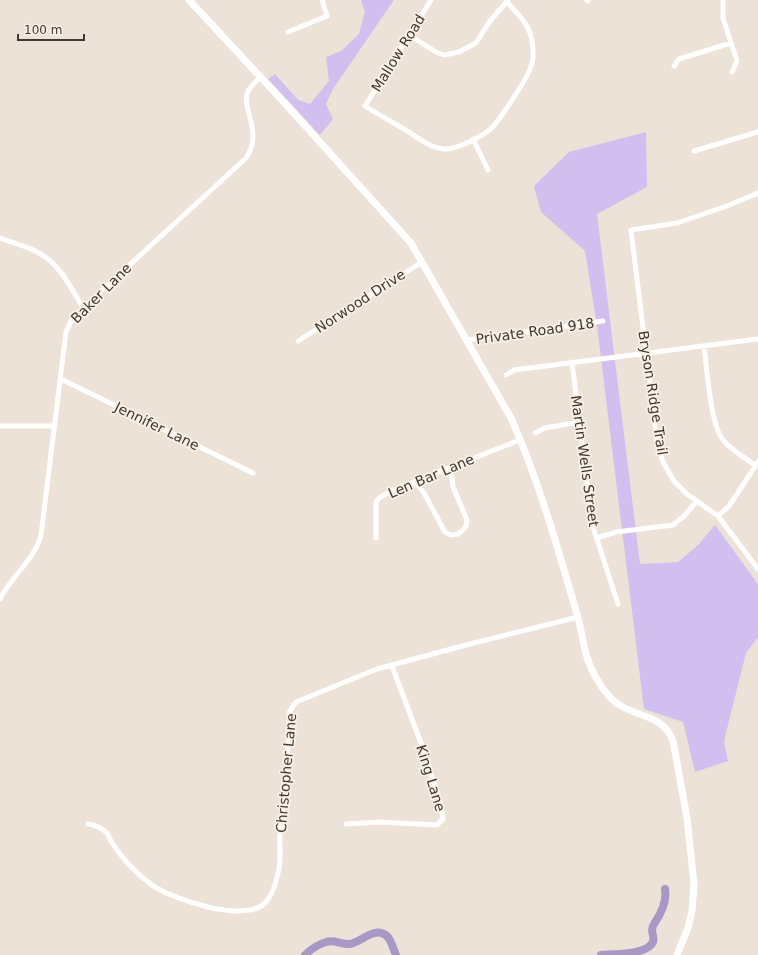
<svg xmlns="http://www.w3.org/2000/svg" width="758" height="955" viewBox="0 0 758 955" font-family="'DejaVu Sans',sans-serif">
<rect width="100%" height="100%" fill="#ece2d7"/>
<path fill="#d1c0ef" d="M361 0H394L333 89 326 104 333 119 320 135 268 79 275 74 298 100 310 104 329 81 326 57 341 51 359 34 365 12Z
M646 132 647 187 597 214 640 564 678 562 698 545 715 525 758 584V637L746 653 724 741 728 761 695 772 683 722 644 709 597 326 585 251 541 212 534 186 569 152Z"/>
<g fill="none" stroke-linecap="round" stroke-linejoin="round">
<path stroke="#a898c5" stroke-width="8" d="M305 955C310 950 319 944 326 942 334 939 342 945 350 944 361 942 373 928 384 934 391 937 393 949 396 955
M601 955C614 954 647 955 653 942 655 935 649 930 654 924 661 914 667 901 665 889"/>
<path stroke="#fff" stroke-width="5" d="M431 0 365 106C379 115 394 123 409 132 419 139 431 148 444 149 455 150 479 138 488 131 497 125 526 80 530 69 532 65 533 61 533 57 534 29 524 20 507 2
M587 0 588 1
M723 0V18L737 61 732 72
M288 32 327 16 322 0
M409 35 436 52 444 55 459 52 476 43 490 21 508 0
M674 66 679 59 731 43
M473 139 488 170
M694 151 758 132
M758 193 724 207 677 223 631 230 657 442 663 462 674 481 687 494 718 516 758 569
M0 238C12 243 24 245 35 251 59 262 70 286 83 308
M467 340 603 321
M298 341 422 262
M704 346C707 368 710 426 724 441 733 451 745 458 756 466
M572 362 592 524 618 604
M506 375 514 370 758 339
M61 379 253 473
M0 426H55
M535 433 545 428 580 422
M415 482 424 493 445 532 451 535 458 534 463 530 466 526 467 520 453 487 451 467
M718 516 729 506 758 462
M376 538V502L379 498 393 490 520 440
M597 538 616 532 673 525 684 516 697 501
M0 599C11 576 34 561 41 535L66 332 72 319 87 304 246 158C257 142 253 128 248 110 247 105 245 100 247 94 249 87 256 82 260 77
M88 824C95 825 102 828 107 833 109 836 110 841 113 844 121 857 136 873 148 882 164 895 192 903 212 908 227 911 253 915 265 903 272 896 276 883 278 873 282 860 279 847 280 834 283 795 290 752 289 713L291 709 296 702 377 669 466 645 578 617
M346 824 379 822 437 825 443 819 440 801 424 751 392 666"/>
<path stroke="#fff" stroke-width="7" d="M189 0 281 99 411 243 511 418C539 481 558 549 577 614 583 633 583 653 592 670 598 682 606 696 618 704 638 718 663 714 673 741L687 818 694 884 692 911 688 928 677 955"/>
</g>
<g text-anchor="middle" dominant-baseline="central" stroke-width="3.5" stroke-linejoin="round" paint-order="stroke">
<g font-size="14" fill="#3c3833" stroke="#f9efe4">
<text transform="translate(398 53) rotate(-58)">Mallow Road</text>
<text transform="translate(101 293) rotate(-45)">Baker Lane</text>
<text transform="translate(360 301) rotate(-33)">Norwood Drive</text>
<text transform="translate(535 331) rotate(-8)">Private Road 918</text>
<text transform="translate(653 393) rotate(81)">Bryson Ridge Trail</text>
<text transform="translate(157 426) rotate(26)">Jennifer Lane</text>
<text transform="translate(585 461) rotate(82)">Martin Wells Street</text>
<text transform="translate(431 476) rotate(-23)">Len Bar Lane</text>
<text transform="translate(286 773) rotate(-85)">Christopher Lane</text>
<text transform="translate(431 778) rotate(73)">King Lane</text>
</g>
</g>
<path d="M18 34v6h66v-6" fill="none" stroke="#3c3833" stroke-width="2"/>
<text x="24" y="34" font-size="12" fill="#3c3833" stroke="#f9efe4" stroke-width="3" paint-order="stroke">100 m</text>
</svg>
